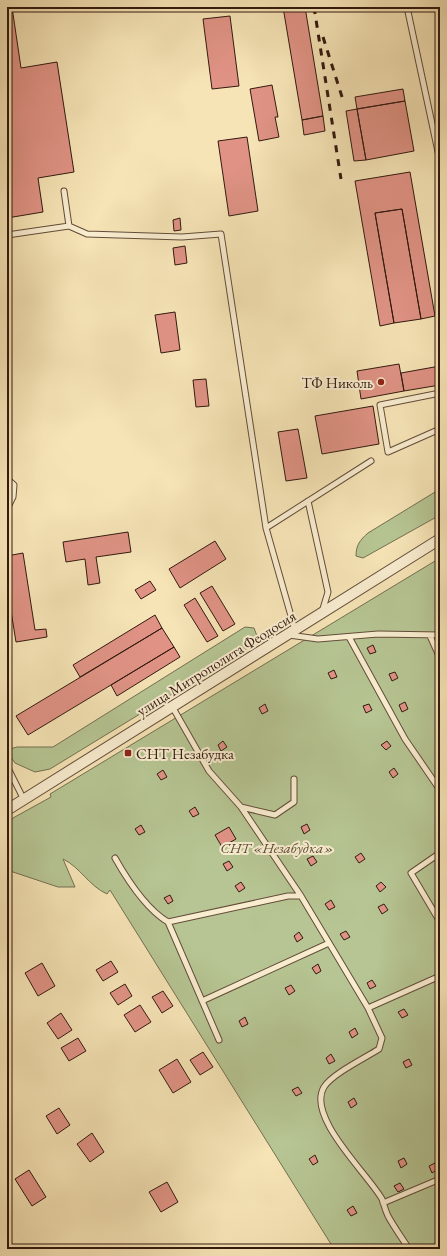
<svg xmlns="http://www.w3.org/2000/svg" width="447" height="1256" viewBox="0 0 447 1256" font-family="'EB Garamond',serif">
<rect width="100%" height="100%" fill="#f6e4b6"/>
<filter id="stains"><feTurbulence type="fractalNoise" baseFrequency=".005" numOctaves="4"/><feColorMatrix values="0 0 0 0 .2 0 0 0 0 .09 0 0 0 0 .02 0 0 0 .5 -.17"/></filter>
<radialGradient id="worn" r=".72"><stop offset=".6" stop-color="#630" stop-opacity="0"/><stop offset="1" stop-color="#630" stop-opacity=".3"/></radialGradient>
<path fill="#b6c593" stroke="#746f51" d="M440 489V515L363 558 356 556C356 545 360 540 368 533Z
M440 558V1249H334L110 890 107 894C89 886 80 867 63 859L75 887H58L7 870V825L13 818 51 797 50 794Z
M245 627 254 628 257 636 256 643 50 769 35 772 15 763 10 756V749L17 747H53Z"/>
<path fill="#e09385" stroke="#32190f" d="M7 7H12L21 68 57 62 74 172 38 178 43 212 7 218Z
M283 7H305L323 116 302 120Z
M230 16 239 86 212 89 203 19Z
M272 85 278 117H275L279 137 259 141 250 89Z
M403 89 405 101 357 109 355 97Z
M405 101 414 151 366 160 357 109Z
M357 109 366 160 354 161 346 111Z
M323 116 325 131 304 135 302 120Z
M247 137 258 211 229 216 218 141Z
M410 172 435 316 421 319 402 209 375 213 394 323 380 326 355 181Z
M402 209 421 319 394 323 375 213Z
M180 218 181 230 174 231 173 220Z
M185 246 187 263 175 265 173 248Z
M175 312 180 350 161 353 155 315Z
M399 364 404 391 361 399 357 371Z
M440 366V385L404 391 401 373Z
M206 379 209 406 196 407 193 380Z
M373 406 379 444 322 454 315 416Z
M298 429 307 478 286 481 278 432Z
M128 532 131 552 96 557 100 583 88 585 85 559 66 562 63 542Z
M215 541 226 559 180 588 169 569Z
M23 553 35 630 46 629 47 637 16 642 7 586V556Z
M150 581 156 590 141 599 135 590Z
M212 586 235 624 223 631 200 593Z
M195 598 218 636 207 642 184 605Z
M155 615 162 628 80 677 73 665Z
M162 628 174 647 28 735 16 716Z
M373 645 376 652 370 654 367 648Z
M174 647 180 657 117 696 111 685Z
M334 670 337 677 331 679 328 673Z
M395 672 398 678 392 681 389 674Z
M405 702 408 709 402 712 399 705Z
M265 704 268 711 262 714 259 708Z
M369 704 372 710 366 713 363 706Z
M223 741 227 747 221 751 218 745Z
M387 741 391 746 386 750 381 745Z
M394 768 398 774 393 778 389 772Z
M163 770 167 777 161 780 157 774Z
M195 807 199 814 193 817 189 811Z
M307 824 310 830 304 834 301 827Z
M141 825 145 832 139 835 135 829Z
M229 827 236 839 222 847 215 835Z
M361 853 365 859 359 863 355 857Z
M313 856 317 862 311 866 307 859Z
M229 861 233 867 227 871 223 864Z
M241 882 245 888 239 892 235 886Z
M381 882 386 887 380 892 376 886Z
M170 895 173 901 168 904 164 898Z
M331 900 335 907 329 910 325 904Z
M384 904 388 910 382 914 378 907Z
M346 931 350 937 344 940 340 934Z
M299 932 303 938 297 942 294 936Z
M111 961 118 972 103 981 96 970Z
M42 963 55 986 38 996 25 973Z
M318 964 321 971 316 974 312 968Z
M372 980 376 986 370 989 367 983Z
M125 984 132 996 118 1005 110 993Z
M291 985 295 991 289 995 285 988Z
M163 991 173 1006 162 1013 152 997Z
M140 1005 151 1022 135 1032 124 1015Z
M404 1009 408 1015 402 1018 398 1012Z
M61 1013 72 1030 58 1039 47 1023Z
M245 1017 248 1024 242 1027 239 1021Z
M355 1028 358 1034 352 1038 349 1032Z
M78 1038 86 1051 69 1061 61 1048Z
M203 1052 213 1067 200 1075 190 1060Z
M331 1054 335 1061 329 1064 326 1058Z
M177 1059 191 1082 173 1093 159 1070Z
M409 1059 412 1065 406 1068 403 1062Z
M298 1087 302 1093 296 1096 292 1090Z
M354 1098 357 1104 351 1108 348 1102Z
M59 1108 70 1125 57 1134 46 1116Z
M92 1133 104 1152 90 1162 77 1144Z
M315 1155 318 1162 313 1165 309 1159Z
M404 1158 407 1164 401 1168 398 1161Z
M435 1163 438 1169 432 1173 429 1166Z
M29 1170 46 1197 32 1206 15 1179Z
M167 1182 178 1202 161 1212 149 1192Z
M400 1183 404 1189 398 1192 394 1186Z
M353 1206 357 1213 351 1216 347 1210Z"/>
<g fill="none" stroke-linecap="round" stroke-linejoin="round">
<g stroke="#634c39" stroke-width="7">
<path id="lane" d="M407 7 440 161
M69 226 87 234 182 237 221 234 266 528 295 630
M7 235 69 226 64 191
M440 393 380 405 388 452 440 429
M7 479 14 485 13 497 7 509
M308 501 328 592 322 612
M266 528 371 461
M289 635 318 639 378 634 440 635
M430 636 440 658
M349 637 405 739 440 790
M173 708 209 771 241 807 275 815 294 802V779
M7 766 24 800
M241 807 301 896
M440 853 411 873 440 922
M115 858C128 881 146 909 168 922L288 896H301L368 1008 382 1038 379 1049C365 1058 332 1074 324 1087 306 1117 368 1174 382 1199 384 1204 385 1210 388 1216 394 1227 402 1238 409 1249
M168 922 219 1040
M202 1001 329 943
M368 1008 440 976
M383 1203 440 1179"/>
</g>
<g stroke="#634c39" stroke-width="12">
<path id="street" d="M7 810 440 539"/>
</g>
<use href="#lane" stroke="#f9edd0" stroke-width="5"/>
<use href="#street" stroke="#f9edd0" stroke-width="10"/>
<path stroke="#32190f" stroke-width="3" stroke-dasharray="7 7" stroke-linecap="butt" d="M314 7 341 179
M323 37 343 100"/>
</g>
<g fill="#8f2418" stroke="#f9edd0" stroke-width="1.5">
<circle cx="381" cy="382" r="4"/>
<rect x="124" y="749" width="8" height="8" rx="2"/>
</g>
<g text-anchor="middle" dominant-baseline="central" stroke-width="4" stroke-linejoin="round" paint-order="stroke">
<g font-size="15" fill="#32190f" stroke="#f9edd0" text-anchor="end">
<text x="373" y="382">ТФ Николь</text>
<text x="136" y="753" text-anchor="start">СНТ Незабудка</text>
</g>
<g font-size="15" fill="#32190f" stroke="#f9edd0">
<text transform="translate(216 663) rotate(-32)">улица Митрополита Феодосия</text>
</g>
<g font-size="15" font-style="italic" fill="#5a4d37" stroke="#f9edd0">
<text x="277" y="847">СНТ «Незабудка»</text>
</g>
</g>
<rect width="447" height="1256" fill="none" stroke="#f6e4b6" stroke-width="24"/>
<rect x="8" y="8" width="431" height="1240" fill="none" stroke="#32190f" stroke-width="2"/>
<rect x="12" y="12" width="423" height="1232" fill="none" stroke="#32190f"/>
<rect width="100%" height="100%" filter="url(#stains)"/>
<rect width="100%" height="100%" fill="url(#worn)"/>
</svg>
